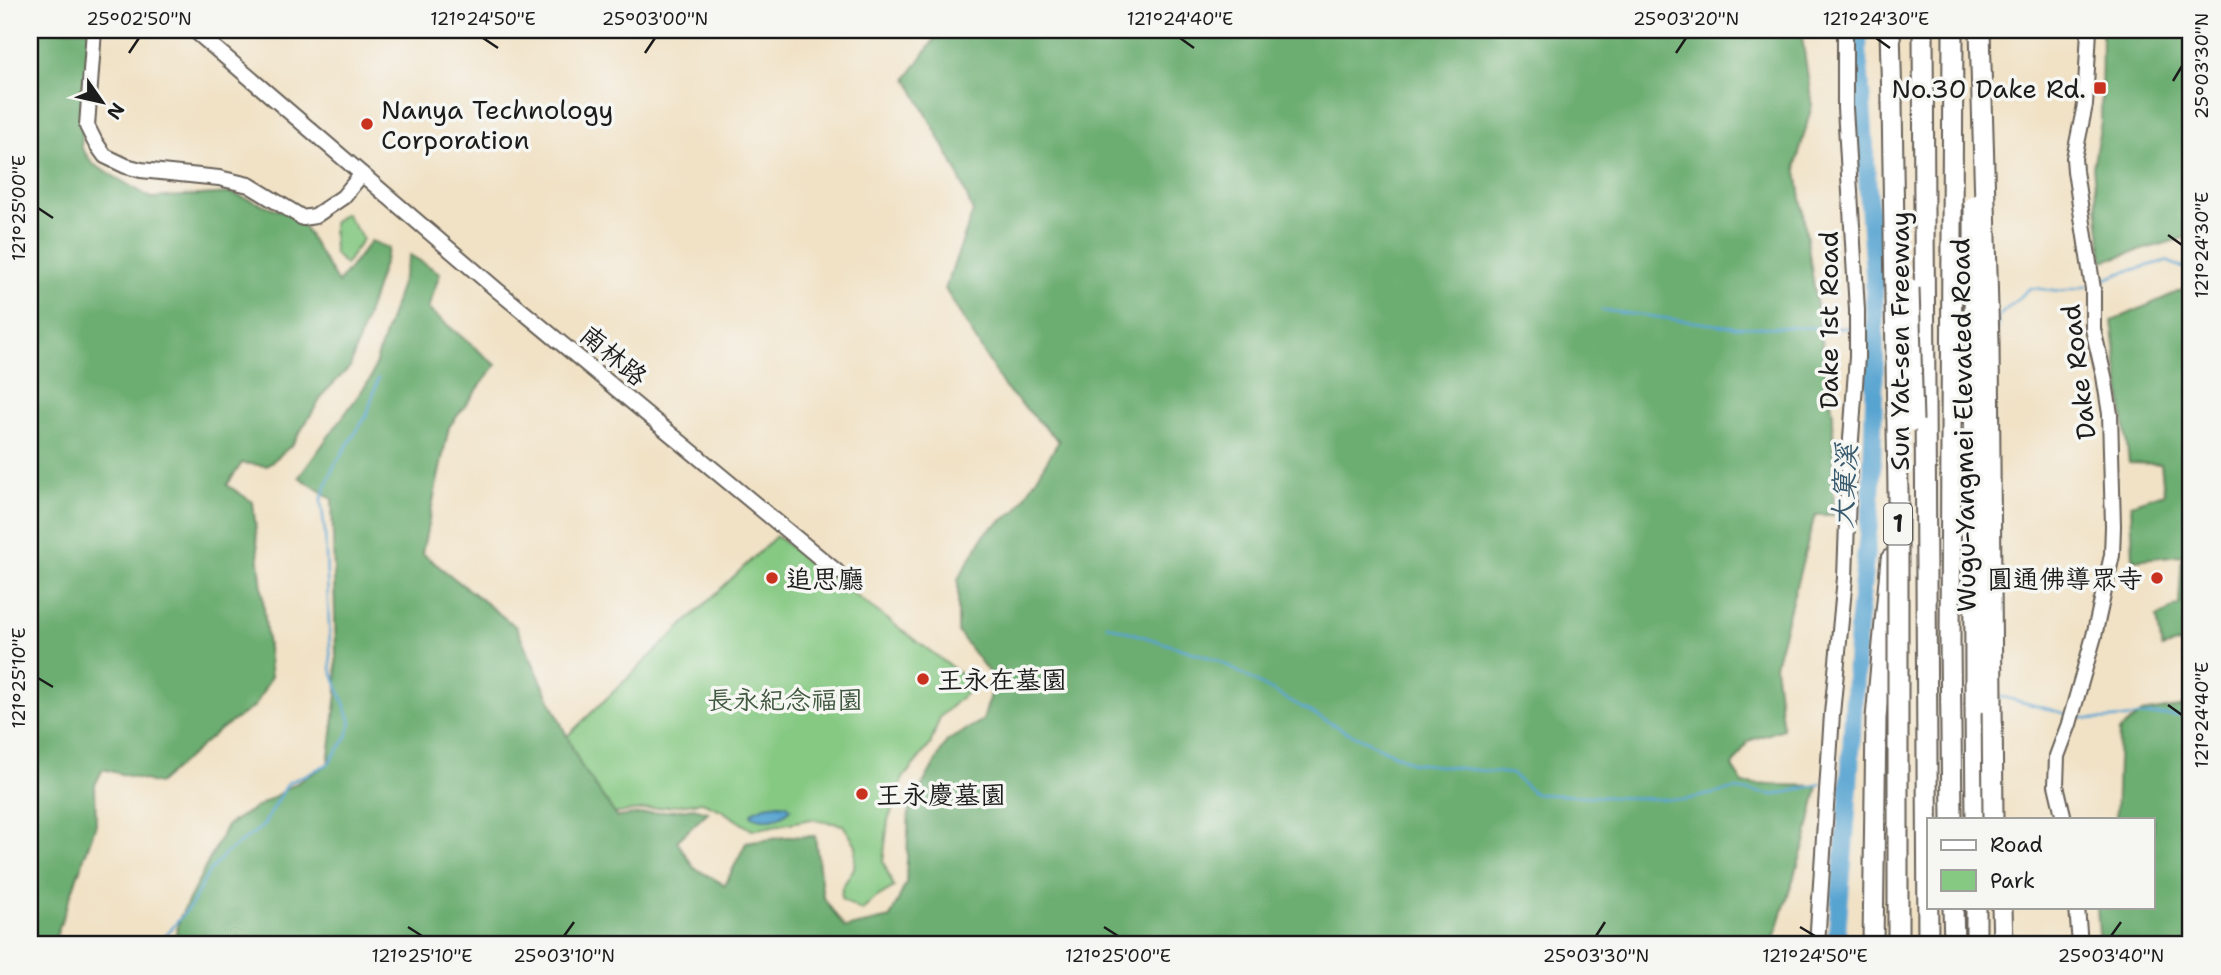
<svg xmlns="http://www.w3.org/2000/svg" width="2221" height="975" viewBox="0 0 2221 975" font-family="'Shantell Sans','LXGW WenKai TC',sans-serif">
<rect width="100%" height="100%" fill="#f6f6f2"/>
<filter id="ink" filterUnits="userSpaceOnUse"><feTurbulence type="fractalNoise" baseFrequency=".0143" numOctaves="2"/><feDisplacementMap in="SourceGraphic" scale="14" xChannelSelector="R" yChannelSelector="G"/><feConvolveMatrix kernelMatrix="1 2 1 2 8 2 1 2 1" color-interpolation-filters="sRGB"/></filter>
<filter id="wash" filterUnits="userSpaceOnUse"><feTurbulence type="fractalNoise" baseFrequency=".00686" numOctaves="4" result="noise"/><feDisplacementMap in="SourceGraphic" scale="28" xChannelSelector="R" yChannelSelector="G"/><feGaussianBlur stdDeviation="1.57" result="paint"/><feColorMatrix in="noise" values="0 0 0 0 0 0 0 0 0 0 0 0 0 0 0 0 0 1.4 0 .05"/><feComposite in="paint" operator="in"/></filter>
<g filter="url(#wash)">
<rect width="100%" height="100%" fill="#f1e2c6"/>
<path fill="#86c983" stroke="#517250" stroke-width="2" d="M345 213 363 239 345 265 334 253 333 223Z
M776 536 961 674 967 692 940 717 930 745 903 778 888 821 883 862 894 887 874 899 862 911 841 899 842 888 854 868 856 845 843 825 812 819 752 830 721 810 702 802 603 815 560 743Z"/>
<path fill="#6cad71" stroke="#446446" stroke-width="2" d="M30 30H93L81 147 93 164 151 198 231 193 298 217 338 283 371 241 389 248 350 367 325 392 292 445 267 466 242 463 227 485 253 502 271 677 255 706 217 732 158 784 103 769 95 785 96 824 53 945H30Z
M941 30H1801L1812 105 1796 165 1833 415 1834 515H1815L1775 665 1783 729 1748 741 1732 767 1743 784 1818 786 1806 840 1772 945H173L180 917 227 825 328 764 337 694 332 499 299 477 371 378 410 255 440 273 428 309 496 365 449 427 422 553 516 627 580 764 617 817 694 808 708 812 677 841 694 868 725 885 746 843 785 837 815 836 823 897 845 928 890 918 906 883 909 809 947 741 983 720 995 681 958 632V579L986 532 1017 510 1059 441 1005 388 945 289 973 212 956 169 907 78Z
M2102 30H2191V236L2103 261 2093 167 2101 122Z
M2191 286V640L2162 648 2157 617 2179 605 2182 555 2133 560 2131 504 2164 493 2161 464 2129 463 2112 321Z
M2191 705V945H2100L2097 907H2153V819H2116L2119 731 2142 713Z"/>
<path fill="#59a4d1" stroke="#3a6076" stroke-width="2" d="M779 804 787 805 791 809C781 819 764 823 751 815L753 811 765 806Z"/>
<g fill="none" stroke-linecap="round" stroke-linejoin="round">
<path stroke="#59a4d1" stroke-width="2.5" d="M2098 282 2121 273 2166 261 2191 271
M1601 310 1734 327 1852 328
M1863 329H1875
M1998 330V317L2030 288 2063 291 2089 286
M1107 625 1217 660 1343 730 1413 763 1512 774 1535 794 1684 800 1735 789 1775 795 1821 784
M1999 696 2067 714
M2076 716C2104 723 2125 717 2153 715 2165 715 2179 716 2191 716
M1831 785 1849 787
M158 945 191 905 209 872 225 854 263 826 288 783 328 764 347 737 351 722 331 669 325 533 321 500 334 466 367 415 378 379"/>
<path stroke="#59a4d1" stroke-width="18" d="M1836 945 1849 787 1858 626 1871 506 1875 361 1874 274 1858 49 1859 30"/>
</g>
</g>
<g filter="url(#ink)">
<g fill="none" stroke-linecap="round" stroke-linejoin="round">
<g stroke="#676158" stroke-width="18">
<path id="minor" d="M94 30 87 126 95 142 105 156 126 166 141 170 219 178 249 185 303 218 315 216 343 197 362 174
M194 30 497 290 837 572
M2064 819 2056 785 2057 756 2069 724 2094 636 2112 555 2113 526 2110 414 2104 376 2093 329V289L2075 171 2074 158 2085 105 2089 30
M2077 907 2080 945
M1817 945 1832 714 1845 578 1849 466 1857 357V310L1845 108V30"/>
</g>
<g stroke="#676158" stroke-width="23">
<path id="highway" d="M1890 30 1892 102
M1923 30 1928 945
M1975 705 1976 819
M1952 819 1950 642 1953 30
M1953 907 1954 945
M1976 907V945
M2002 907 2003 945
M1873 945 1876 718 1891 559"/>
</g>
<use href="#minor" stroke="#fff" stroke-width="14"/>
<use href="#highway" stroke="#fff" stroke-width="19"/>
<g stroke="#676158" stroke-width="23" stroke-linecap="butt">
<path id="highway-bridge" d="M1980 30 1989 342 1993 819
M1892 102 1898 491V945
M1974 205 1975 705
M1909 288 1913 421"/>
</g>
<use href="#highway-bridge" stroke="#fff" stroke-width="19"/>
</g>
</g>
<path fill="none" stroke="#1c1c1c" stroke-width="2.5" d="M483 38 498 48M1180 38 1194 48M1876 38 1890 48M129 53 139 38M645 53 655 38M1676 53 1686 38M2173 81 2182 66M38 208 53 218M2168 235 2182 245M38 678 53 687M2168 705 2182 715M408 927 422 936M1104 927 1118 936M1800 927 1815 936M564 936 574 922M1596 936 1605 922M2111 936 2121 922"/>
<g fill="#c8321e" stroke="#f6f6f2" stroke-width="2.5">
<rect x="2093" y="81" width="14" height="14" rx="3.5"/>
<circle cx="367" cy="124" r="7"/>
<circle cx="772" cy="578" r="7"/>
<circle cx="2157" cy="578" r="7"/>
<circle cx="923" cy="679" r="7"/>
<circle cx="862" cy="794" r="7"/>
</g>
<g text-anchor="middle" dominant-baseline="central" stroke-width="7" stroke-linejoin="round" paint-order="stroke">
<rect fill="#f6f6f2" stroke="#5d5d5c" stroke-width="2" x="1884" y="503.5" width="28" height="41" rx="5"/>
<g font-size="24" font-weight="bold" fill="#1c1c1c">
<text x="1898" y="524">1</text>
</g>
<g font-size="26" fill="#1c1c1c" stroke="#f6f6f2" text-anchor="start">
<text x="2086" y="88" text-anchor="end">No.30 Dake Rd.</text>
<text x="381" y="109">Nanya Technology<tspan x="381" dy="30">Corporation</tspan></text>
<text x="786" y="578">追思廳</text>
<text x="2143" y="578" text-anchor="end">圓通佛導眾寺</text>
<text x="937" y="679">王永在墓園</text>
<text x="876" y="794">王永慶墓園</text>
</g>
<g font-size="26" fill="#1c1c1c" stroke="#f6f6f2">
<text transform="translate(1828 320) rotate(-90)">Dake 1st Road</text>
<text transform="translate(1899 341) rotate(-90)">Sun Yat-sen Freeway</text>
<text transform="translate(614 355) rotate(40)">南林路</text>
<text transform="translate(2078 372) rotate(-97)">Dake Road</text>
<text transform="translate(1963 425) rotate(-91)">Wugu-Yangmei Elevated Road</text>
</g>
<g font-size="26" fill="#415940" stroke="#f6f6f2">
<text x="785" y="699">長永紀念福園</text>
</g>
<g font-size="28" font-style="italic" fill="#37596d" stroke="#f6f6f2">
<text transform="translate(1844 486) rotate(-87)">大窠溪</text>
</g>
</g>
<rect width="2221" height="975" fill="none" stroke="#f6f6f2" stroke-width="77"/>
<rect x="1927" y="818" width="228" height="91" fill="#f6f6f2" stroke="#9f9f9c" stroke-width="2"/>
<rect x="1941" y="840" width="35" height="10" fill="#ffffff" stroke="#9f9f9c" stroke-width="2"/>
<text x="1990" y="852" font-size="21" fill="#1c1c1c">Road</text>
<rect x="1941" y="870" width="35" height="21" fill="#86c983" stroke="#9f9f9c" stroke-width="2"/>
<text x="1990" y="888" font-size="21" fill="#1c1c1c">Park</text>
<g transform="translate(102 102) rotate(124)" stroke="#f6f6f2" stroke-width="5" paint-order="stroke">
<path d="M0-5L12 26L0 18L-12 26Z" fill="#1c1c1c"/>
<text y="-10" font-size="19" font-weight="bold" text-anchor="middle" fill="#1c1c1c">N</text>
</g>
<rect x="38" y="38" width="2144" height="898" fill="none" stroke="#1c1c1c" stroke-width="2.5"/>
<g font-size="18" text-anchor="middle" fill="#1c1c1c">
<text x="139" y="25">25°02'50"N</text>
<text x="483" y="25">121°24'50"E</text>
<text x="655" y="25">25°03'00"N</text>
<text x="1180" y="25">121°24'40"E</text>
<text x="1686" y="25">25°03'20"N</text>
<text x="1876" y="25">121°24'30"E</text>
<text transform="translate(2202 66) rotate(-90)" y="6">25°03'30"N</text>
<text transform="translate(19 208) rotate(-90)" y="6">121°25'00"E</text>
<text transform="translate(2202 245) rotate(-90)" y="6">121°24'30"E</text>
<text transform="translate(19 678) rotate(-90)" y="6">121°25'10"E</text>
<text transform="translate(2202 715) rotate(-90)" y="6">121°24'40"E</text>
<text x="422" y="962">121°25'10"E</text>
<text x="564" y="962">25°03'10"N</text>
<text x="1118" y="962">121°25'00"E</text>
<text x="1596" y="962">25°03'30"N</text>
<text x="1815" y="962">121°24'50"E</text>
<text x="2111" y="962">25°03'40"N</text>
</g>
</svg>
